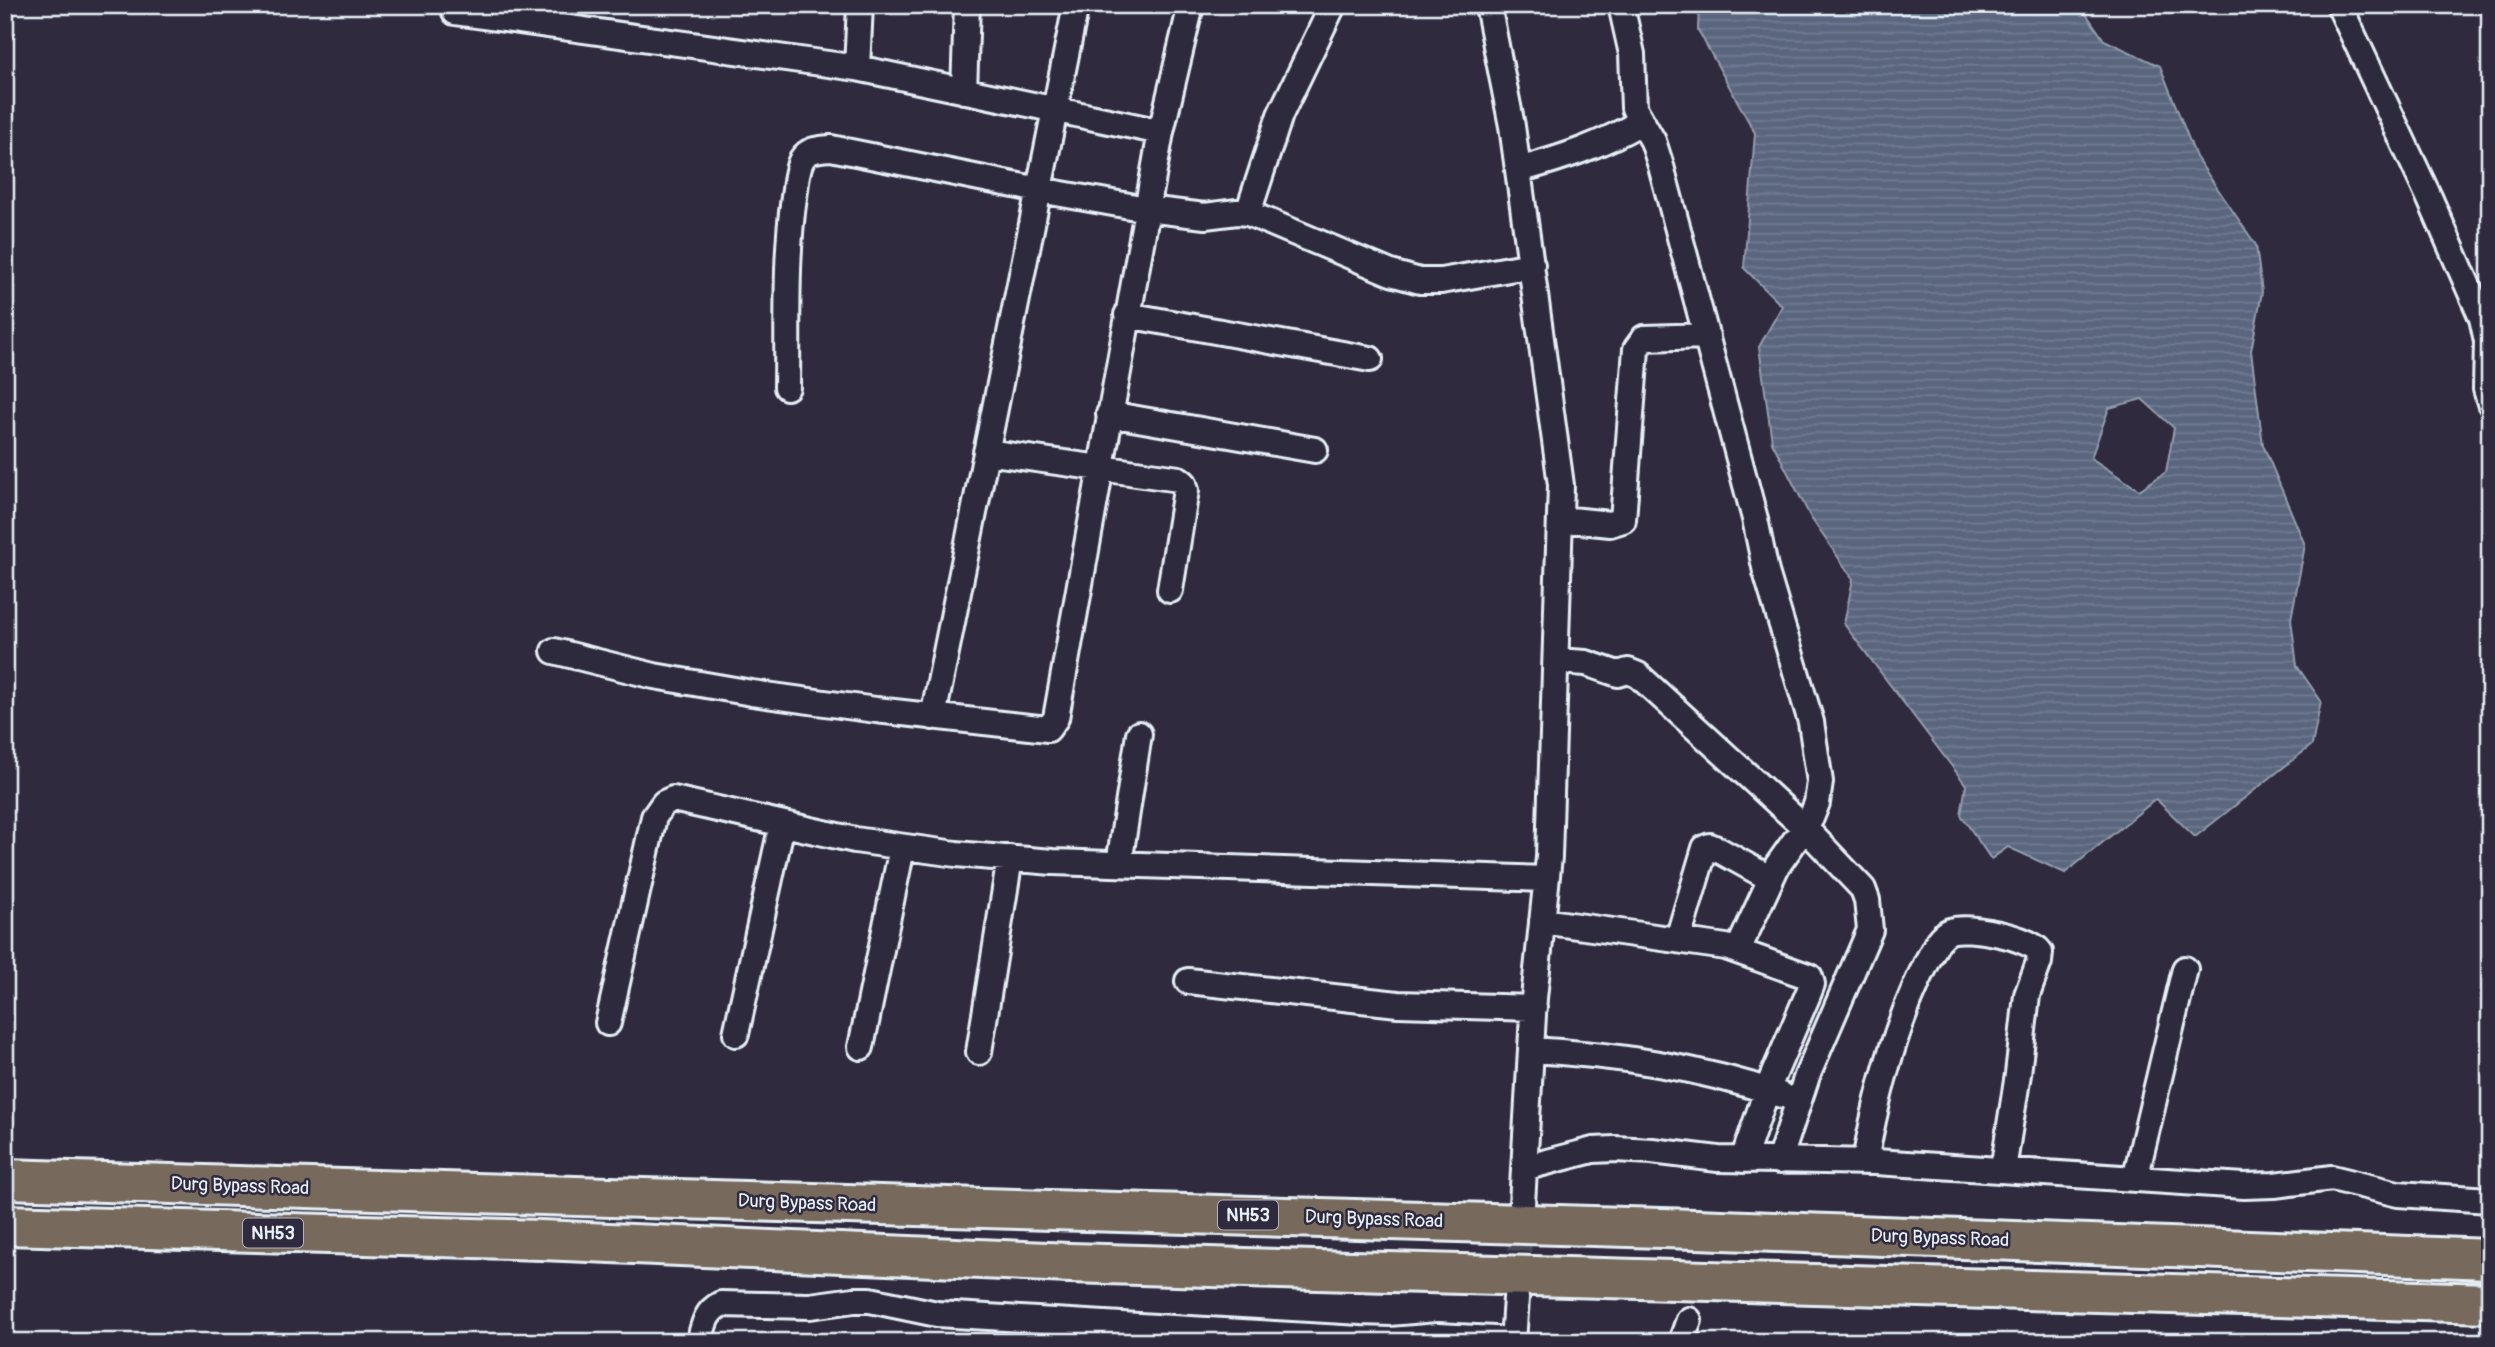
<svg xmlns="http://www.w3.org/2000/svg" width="2495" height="1347" viewBox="0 0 2495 1347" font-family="Pangolin,sans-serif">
<defs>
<pattern id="water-rules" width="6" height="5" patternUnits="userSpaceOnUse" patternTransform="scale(1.75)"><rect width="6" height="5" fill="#5a667e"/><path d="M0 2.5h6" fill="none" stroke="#727c91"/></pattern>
</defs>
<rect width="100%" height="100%" fill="#2f2a3d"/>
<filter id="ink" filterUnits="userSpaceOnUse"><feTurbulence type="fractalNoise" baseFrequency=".0143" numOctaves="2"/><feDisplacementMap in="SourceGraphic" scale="14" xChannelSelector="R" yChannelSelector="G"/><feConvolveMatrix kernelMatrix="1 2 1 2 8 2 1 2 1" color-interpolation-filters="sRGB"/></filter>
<g filter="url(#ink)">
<path fill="url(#water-rules)" stroke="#939eaf" stroke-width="2" fill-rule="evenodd" d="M1699 5H2080L2104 40 2160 66 2196 157 2256 245 2262 292 2251 351 2263 445 2305 545 2291 619 2297 666 2321 701 2312 745 2195 837 2156 799 2065 873 2008 847 1991 859 1961 815 1966 785 1844 624 1853 579 1811 518 1772 442 1759 347 1782 306 1744 268 1755 133 1698 30ZM2142 399 2174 428 2166 472 2139 490 2091 458 2109 408Z"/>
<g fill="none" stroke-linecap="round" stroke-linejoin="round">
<path stroke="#4b4859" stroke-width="24" stroke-dasharray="24 12" stroke-linecap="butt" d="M1517 1287 1522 1212"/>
<g stroke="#e8f1f8" stroke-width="30">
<path id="street" d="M1488 5 1512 126 1561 485 1549 857 1534 998 1522 1204
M1621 5 1632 54 1634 108 1653 141 1661 166 1755 519 1766 572 1811 722 1820 782 1817 803 1811 818 1777 866 1738 950
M2339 5 2429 197 2482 318 2487 341 2486 389 2490 403
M455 12 857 68 1161 132
M857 68 860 5
M964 91 967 5
M1518 170C1563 158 1601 145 1641 122
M1248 213 1280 115 1333 5
M1127 315 1370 359
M787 387C788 323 785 259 794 197 796 185 796 170 802 159 808 149 819 149 831 148L1039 190 1147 209 1205 216 1237 212 1248 213 1391 273 1420 281H1441L1532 265
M1109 414 1315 450
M986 452 1179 479 1184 483 1186 490 1170 590
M1561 519 1610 524 1623 520 1636 349 1644 338 1707 336
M554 651 654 676 752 693 876 710 1048 729 1056 718 1161 132 1191 5
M1556 661 1586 663 1618 674 1628 671 1638 675 1805 828 1863 889 1867 900 1870 930 1807 1076 1779 1161
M933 717 1076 5
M1119 864 1139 734
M1542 921 1726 947 1810 977 1812 984 1809 992 1767 1090 1743 1160
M1678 939 1705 848 1710 846 1717 849 1771 879
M1188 981 1398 1004 1534 1008
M608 1023 654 817 664 803 673 799 855 840 956 854 1053 862 1546 879
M736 1034 782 824
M861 1047 902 848
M1532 1050C1618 1055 1699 1067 1781 1095
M979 1052 1010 858
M1865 1162C1878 1086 1900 1009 1938 941 1941 937 1945 933 1950 931 1967 925 2030 937 2040 952L2039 962 2027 995 2018 1074 2003 1170
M1524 1168 1593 1150 1615 1149 1652 1151 1718 1159 1876 1162 2244 1186 2274 1185 2332 1178 2398 1194 2490 1200
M2135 1179 2185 969
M699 1342C704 1325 705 1312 721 1304L810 1306 854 1300H870L937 1314 1360 1339 1391 1340 1438 1336 1514 1340
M1513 1342 1516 1298
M1681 1342 1689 1320"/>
</g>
<g stroke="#e8f1f8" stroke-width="44">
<path id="highway" d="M5 1179 1696 1229 2490 1259
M5 1225 541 1240 1070 1263 2490 1303"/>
</g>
<use href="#street" stroke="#2f2a3d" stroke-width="24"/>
<use href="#highway" stroke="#77695c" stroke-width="38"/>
</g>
</g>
<g text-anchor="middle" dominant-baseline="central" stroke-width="5" stroke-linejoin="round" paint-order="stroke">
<g fill="#2f2a3d" stroke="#b0b5c0" stroke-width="2">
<rect x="1218" y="1200.5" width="60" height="29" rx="5"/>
<rect x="243" y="1218.5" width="60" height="29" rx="5"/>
</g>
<g font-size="18" font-weight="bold" fill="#e8f1f8">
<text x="1248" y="1215">NH53</text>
<text x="273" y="1233">NH53</text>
</g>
<g font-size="19" fill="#e8f1f8" stroke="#2f2a3d">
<text transform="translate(240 1186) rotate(2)">Durg Bypass Road</text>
<text transform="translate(807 1203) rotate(2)">Durg Bypass Road</text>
<text transform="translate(1374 1219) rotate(2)">Durg Bypass Road</text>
<text transform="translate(1940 1238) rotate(2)">Durg Bypass Road</text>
</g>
</g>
<rect width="2495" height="1347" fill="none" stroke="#2f2a3d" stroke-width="28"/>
<rect x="14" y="14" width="2467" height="1319" fill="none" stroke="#e8f1f8" stroke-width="2.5" filter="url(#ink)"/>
</svg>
